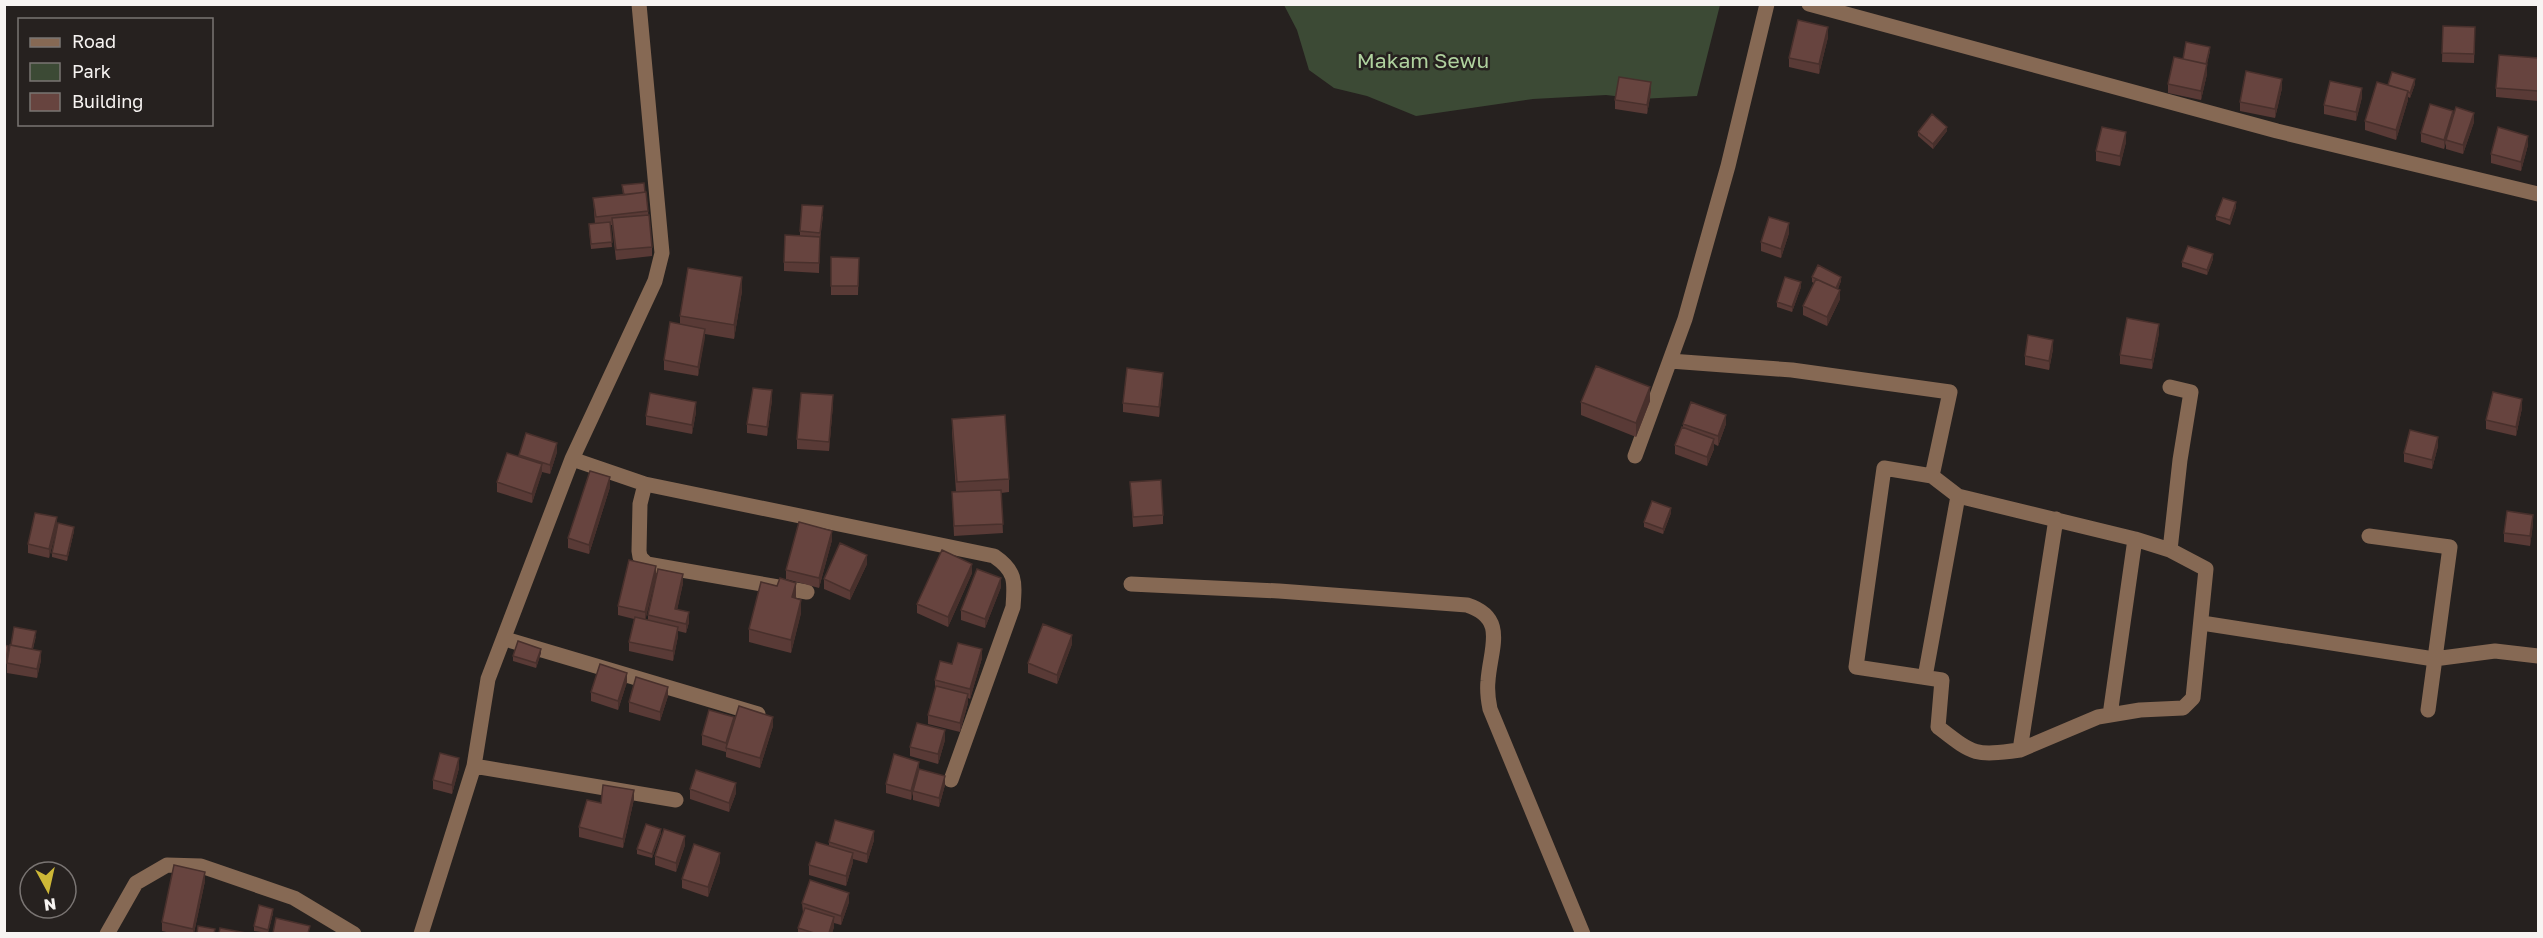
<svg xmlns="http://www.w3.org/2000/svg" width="2543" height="938" viewBox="0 0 2543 938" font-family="'Golos Text',sans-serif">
<rect width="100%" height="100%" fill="#26211f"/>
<path fill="#3c4a35" d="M1284 5H1720L1697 96 1640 99 1606 95 1533 99 1416 116 1367 96 1334 88 1309 70 1297 30Z"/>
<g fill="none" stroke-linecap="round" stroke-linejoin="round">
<path stroke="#866954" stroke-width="15" d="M1809 4 2277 131 2538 194
M1670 361 1792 370 1950 392 1932 476 1884 468 1856 667 1942 680 1938 727C1974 755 1974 756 2020 750L2056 519
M2170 387 2191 392 2180 460 2170 550
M1635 456 1685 319 1728 166 1767 4
M572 459 645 484 640 504 639 551 640 557 647 564 807 592
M1932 476 1958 496 2135 539 2170 550 2206 569 2193 698 2183 708 2140 710 2098 717 2020 750
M645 484 994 556C1016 571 1015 581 1013 607L951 780
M2369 536 2450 547 2428 710
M1131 584 1279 591 1467 605C1508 618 1490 649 1488 681 1487 690 1488 699 1490 709L1583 934
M2202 623 2434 659 2495 651 2538 656
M505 639 758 714
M1925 677 1958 496
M2110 715 2135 539
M474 766 676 800
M107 934 136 883 167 865 201 866 294 898 354 934
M421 934 474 766 488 679 572 459 655 281 662 253 639 4"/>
</g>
<path fill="#593a36" d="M2443 26 2475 37 2474 63 2442 62Z
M1828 37 1819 74 1789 67V58Z
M2210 51 2207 64V74L2201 100 2168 93V84L2183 59Z
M2538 58V101L2496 97V88Z
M2415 84 2410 98 2408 97V100L2396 140 2365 130V121L2388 85Z
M2282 88 2275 118 2240 111V102Z
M1651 92 1647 114 1615 109V100Z
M2362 97 2356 121 2324 114V105Z
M2453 118 2474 122 2463 154 2446 149V143L2444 149 2421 142V133Z
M1947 131 1933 149 1918 136V132Z
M2126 142 2120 166 2096 161V151Z
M2528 145 2521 171 2491 163V154Z
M622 185 646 192 652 247V256L616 260 612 225H610L612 247 591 249 589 229 595 224 593 198 623 195Z
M2236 207 2230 225 2216 220V216Z
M823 216 820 240 819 273 784 271V262L800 236V231Z
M1789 233 1781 258 1761 251V242Z
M831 257 859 258 858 295H831Z
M2213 259 2207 275 2182 267V262Z
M1812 277 1841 281 1838 289 1840 299 1827 326 1803 315V306L1814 283 1812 282Z
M1801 287 1792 312 1777 307V302Z
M742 291 734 339 705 334 698 376 664 370V360L680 324V316Z
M2159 333 2152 369 2120 364V355Z
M2053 349 2049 370 2025 365V356Z
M1163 382 1159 417 1123 412V403Z
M772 400 767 436 747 433V424Z
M1650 401 1636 437 1581 415V402Z
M833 404 829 451 797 449V439Z
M2522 408 2516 436 2486 429V420Z
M696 412 692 434 646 425V416Z
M952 419 1009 479V492L1001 493 1003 533 954 536 952 492H956L952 432Z
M1683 424H1726L1718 446 1714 444V449L1707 466 1675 454V445L1683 428Z
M2438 446 2432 469 2404 462V453Z
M557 452 550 474 542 472 532 503 497 492V482L519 457V455Z
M1130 482 1163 515V524L1133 527Z
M610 487 589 554 568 548V538Z
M1671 513 1663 534 1644 527V522Z
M2533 524 2530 546 2504 542V533Z
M57 527 49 558 28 553V544Z
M74 531 67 561 52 557V553Z
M832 540 819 588 786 579V570Z
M867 564 850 600 824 589V579Z
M972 573 948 627 917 613V604Z
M656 576 645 620H648V615L683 583 677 610 689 622 686 633 678 631V636L673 661 629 651V642L634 619 618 615V606Z
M1001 587 985 628 961 620V610Z
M796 597 795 598 801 613 791 653 749 642V629Z
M36 636 33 649 41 660 37 678 7 673V663Z
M1072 644 1057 684 1028 673V663Z
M541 653 536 668 513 661V656Z
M982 658 970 699 968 698V703L960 732 928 724V715L935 689V680L952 664Z
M627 682 618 710 591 701V692Z
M668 696 660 721 629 712V702Z
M734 724 773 726 760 768 726 757V750V752L702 745V735Z
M945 740 938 764 910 756V747Z
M459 768 452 794 433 789V780Z
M919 769 945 785 939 807 913 800V791L911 800 886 793V784Z
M690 789 736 793 729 812 690 799Z
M634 799 623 848 579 837V827L601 803Z
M661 833 652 858 637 854V849Z
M874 840 867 863 853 859V862L846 886 809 875V865L829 846V842Z
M685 845 676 872 655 865V856Z
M720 862 708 897 682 888V879Z
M205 881 194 933H171L162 931V922Z
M849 902 841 925 834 923V927L832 933H798V928L803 913 802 903Z
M273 913 268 933 254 931V926Z"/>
<path fill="#48302c" d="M1828 27V37L1819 74V64Z
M2207 64V74L2201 100V91Z
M2282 79V88L2275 118V109Z
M2415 79V84L2410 98V93Z
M1651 82V92L1647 114V105Z
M2362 88V97L2356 121V112Z
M2408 91V100L2396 140V130Z
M2453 111V121L2446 140 2444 149V140Z
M2474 113V122L2463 154V145Z
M1947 127V131L1933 149V144Z
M2126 132V142L2120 166V156Z
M2528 136V145L2521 171V162Z
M2236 202V207L2230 225V220Z
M1789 223V233L1781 258V249Z
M2213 254V259L2207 275V270Z
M742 277V291L734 339V325Z
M1841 277V281L1836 293V288Z
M1801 282V287L1792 312V307Z
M1840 290V299L1827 326V317Z
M2159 324V333L2152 369V360Z
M705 329V338L698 376V367Z
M2053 340V349L2049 370V361Z
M1163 373V382L1159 417V407Z
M1650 387V401L1636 437V423Z
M772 390V400L767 436V427Z
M833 395V404L829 451V442Z
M2522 399V408L2516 436V427Z
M696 402V412L692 434V425Z
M1726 415V424L1718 446V436Z
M2438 437V446L2432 469V460Z
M1714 439V449L1707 466V457Z
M557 443V452L550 474V465Z
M542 464V473L532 503V494Z
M610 477V487L589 554V545Z
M1671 508V513L1663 534V529Z
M2533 515V524L2530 546V536Z
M57 517V527L49 558V549Z
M74 527V531L67 561V556Z
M832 531V540L819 588V578Z
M867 555V564L850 600V591Z
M972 564V573L948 627V617Z
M656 566V576L645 622V612Z
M683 574V583L675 619V609Z
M1001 578V587L985 628V619Z
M796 583V597L792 611V597Z
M801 600V613L791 653V640Z
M689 612V622L686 633V624Z
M678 627V636L673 661V651Z
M1072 635V644L1057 684V675Z
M541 649V653L536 668V663Z
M982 649V658L970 699V689Z
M41 651V660L37 678V669Z
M627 673V682L618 710V701Z
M668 687V696L660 721V712Z
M968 694V703L960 732V723Z
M734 717V726L726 752V743Z
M773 717V726L760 768V758Z
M945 730V740L938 764V754Z
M459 758V768L452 794V785Z
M919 762V771L911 800V791Z
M945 776V785L939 807V798Z
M736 783V793L729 812V803Z
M634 790V799L623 848V839Z
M661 829V833L652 858V854Z
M874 831V840L867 863V854Z
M685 836V845L676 872V863Z
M720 853V862L708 897V887Z
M853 853V862L846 886V876Z
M205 872V881L194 933H193V929Z
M849 893V902L841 925V916Z
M273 909V913L268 933V930Z
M834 917V927L832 933H829Z"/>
<path fill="#67443f" stroke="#48302c" stroke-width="1.5" d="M1798 20 1828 27 1819 64 1789 58Z
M2443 26 2475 27 2474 54 2442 53Z
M2186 42 2210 47 2206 64 2183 59Z
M2499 55 2538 58V91L2496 88Z
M2174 57 2207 64 2201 91 2168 84Z
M2246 71 2282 79 2275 109 2240 102Z
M2392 72 2415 79 2410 93 2408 92V91L2388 85Z
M1619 77 1651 82 1647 105 1615 100Z
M2330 81 2362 88 2356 112 2324 105Z
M2377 82 2408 91 2396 130 2365 121Z
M2430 104 2453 111 2444 140 2421 133Z
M2456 107 2474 113 2463 145 2446 140Z
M1932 114 1947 127 1933 144 1918 132Z
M2102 127 2126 132 2120 156 2096 151Z
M2498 127 2528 136 2521 162 2491 154Z
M644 183 645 192 624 195 622 185Z
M646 192 648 211 596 217 593 198Z
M2223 198 2236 202 2230 220 2216 216Z
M802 205 823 206 820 233 800 231Z
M649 215 652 247 616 250 612 218Z
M1769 217 1789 223 1781 249 1761 242Z
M610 222 612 242 591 244 589 224Z
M785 235 820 237 819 263 784 262Z
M2188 246 2213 254 2207 270 2182 262Z
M831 257 859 258 858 286H831Z
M1818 265 1841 277 1836 288 1812 277Z
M688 268 742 277 734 325 680 316Z
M1785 277 1801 282 1792 307 1777 302Z
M1816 279 1840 290 1827 317 1803 306Z
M2127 318 2159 324 2152 360 2120 355Z
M670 322 705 329 698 367 664 360Z
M2028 335 2053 340 2049 361 2025 356Z
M1596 366 1650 387 1636 423 1581 402Z
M1127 368 1163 373 1159 407 1123 403Z
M753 388 772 390 767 427 747 424Z
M2493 392 2522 399 2516 427 2486 420Z
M650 393 696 402 692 425 646 416Z
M801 393 833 395 829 442 797 439Z
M1691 402 1726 415 1718 436 1683 424Z
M1005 415 1009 479 957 482 952 419Z
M1682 427 1714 439 1707 457 1675 445Z
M2410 430 2438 437 2432 460 2404 453Z
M526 433 557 443 550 465 519 455Z
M507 453 542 464 532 494 497 482Z
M590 471 610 477 589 545 568 538Z
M1161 480 1163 515 1133 517 1130 482Z
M1001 490 1003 524 954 526 952 492Z
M1652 501 1671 508 1663 529 1644 522Z
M2507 511 2533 515 2530 536 2504 533Z
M35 513 57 517 49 549 28 544Z
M799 522 832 531 819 578 786 570Z
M58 523 74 527 67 556 52 553Z
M840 543 867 555 850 591 824 579Z
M942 550 972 564 948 617 917 604Z
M629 560 656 566 645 612 618 606Z
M658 569 683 574 675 609 689 612 686 624 648 615Z
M977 569 1001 578 985 619 961 610Z
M780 578 796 583 792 597 801 600 791 640 749 629 761 582 777 586Z
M635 617 678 627 673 651 629 642Z
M1043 624 1072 635 1057 675 1028 663Z
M14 627 36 631 32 649 11 645Z
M518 641 541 649 536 663 513 656Z
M958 643 982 649 970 689 935 680 940 661 952 664Z
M4 645 8 646 5 667H4Z
M10 645 41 651 37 669 7 663Z
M600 664 627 673 618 701 591 692Z
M636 677 668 687 660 712 629 702Z
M936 686 968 694 960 723 928 715Z
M739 706 773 717 760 758 726 748Z
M709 710 734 717 726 743 702 735Z
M917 723 945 730 938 754 910 747Z
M440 753 459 758 452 785 433 780Z
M894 754 919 762 911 791 886 784Z
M919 769 945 776 939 798 913 791Z
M696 770 736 783 729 803 690 789Z
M603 785 634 790 623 839 579 827 587 800 601 803Z
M835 820 874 831 867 854 829 842Z
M646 824 661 829 652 854 637 849Z
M664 829 685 836 676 863 655 856Z
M816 842 853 853 846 876 809 865Z
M694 844 720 853 708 887 682 879Z
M174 865 205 872 193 929 162 922Z
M810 880 849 893 841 916 802 903Z
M259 905 273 909 268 930 254 926Z
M805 908 834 917 829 933H814L798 928Z
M276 918 310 926 308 933H273Z
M198 926 215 929 214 933H197Z
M220 928 246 933H219Z"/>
<g text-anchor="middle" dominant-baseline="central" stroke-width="5" stroke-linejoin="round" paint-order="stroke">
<g font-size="21" fill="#afd19e" stroke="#26211f">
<text x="1423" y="60">Makam Sewu</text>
</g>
</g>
<rect width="2543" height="938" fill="none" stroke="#f7f4f2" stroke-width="12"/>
<rect x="18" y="18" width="195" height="108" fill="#26211f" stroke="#7a7573" stroke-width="1.5"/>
<rect x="30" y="38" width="30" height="9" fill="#866954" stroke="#7a7573" stroke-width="1.5"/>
<text x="72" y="48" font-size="18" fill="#f7f4f2">Road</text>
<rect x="30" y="63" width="30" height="18" fill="#3c4a35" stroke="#7a7573" stroke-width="1.5"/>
<text x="72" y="78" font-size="18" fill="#f7f4f2">Park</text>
<rect x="30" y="93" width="30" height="18" fill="#67443f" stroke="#7a7573" stroke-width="1.5"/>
<text x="72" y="108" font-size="18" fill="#f7f4f2">Building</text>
<g transform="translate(48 890) rotate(172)"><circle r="28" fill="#26211f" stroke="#7a7573" stroke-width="1.5"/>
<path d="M0-4.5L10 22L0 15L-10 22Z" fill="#ceb837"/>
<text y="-9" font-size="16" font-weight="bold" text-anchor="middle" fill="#f7f4f2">N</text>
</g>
</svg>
